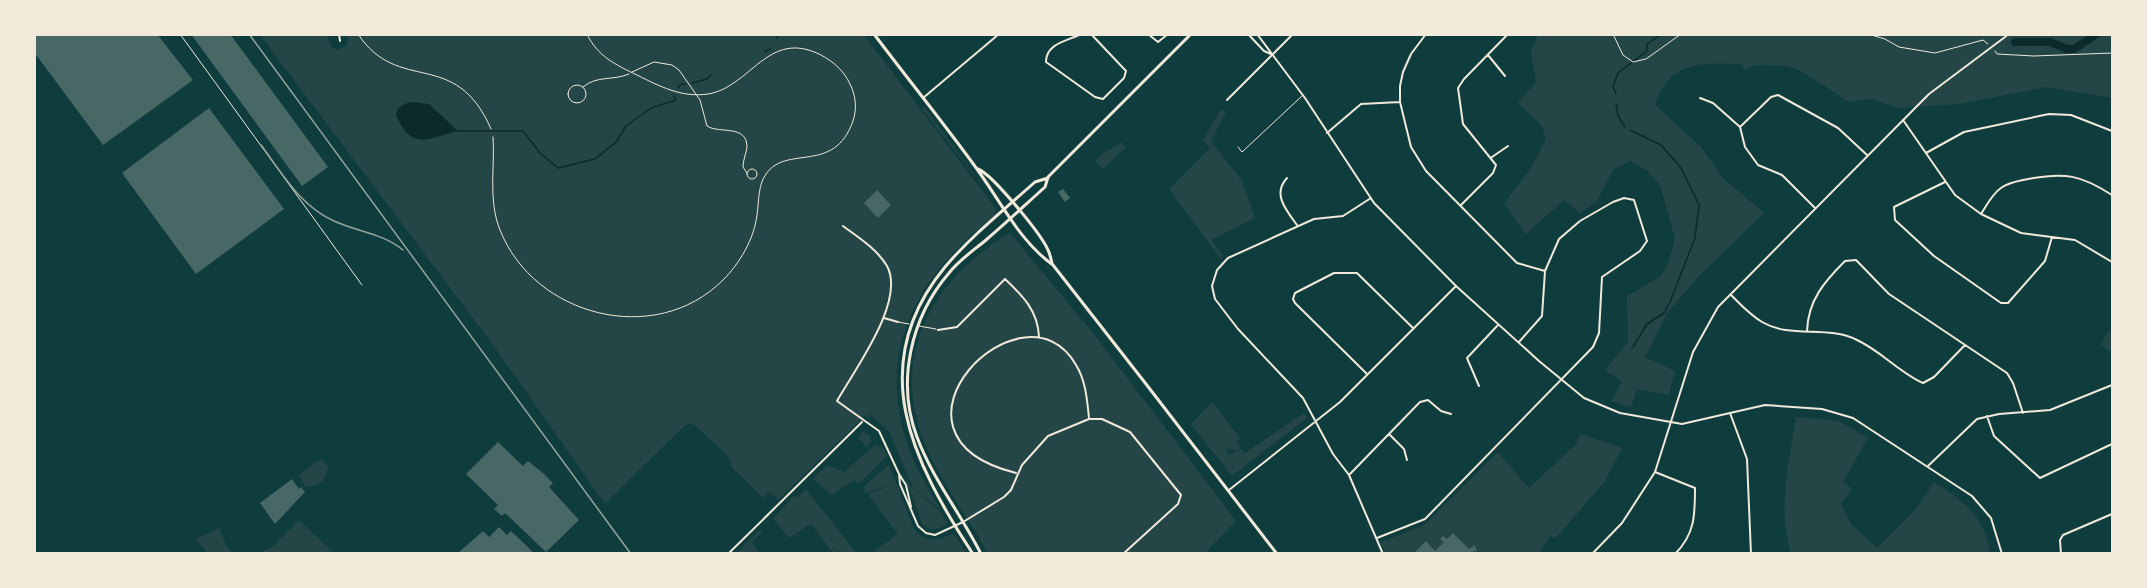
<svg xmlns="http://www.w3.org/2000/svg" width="2147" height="588" viewBox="0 0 2147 588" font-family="Commissioner,sans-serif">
<rect width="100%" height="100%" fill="#0f3d3e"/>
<path fill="#244646" d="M348 34 864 35 996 209 995 215C919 275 873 349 909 448 916 470 929 489 940 509L913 488 889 431 868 413 870 419 865 416 778 500 769 492 763 498 732 467 729 457 692 423 684 426 605 504 493 345 260 35H327L331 46 338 50 347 45Z
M1538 35H2112V98L2046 87 1959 104 1900 108 1871 99 1849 102 1801 71 1787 66 1753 65 1745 70 1741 64C1701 63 1670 60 1655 105L1700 146 1724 179 1764 213 1699 276 1667 313 1645 357 1675 371 1669 395 1637 389 1631 407 1611 401 1622 382 1605 370 1628 342 1627 296 1661 276 1669 261 1675 238 1660 186 1648 171 1630 161 1613 170 1597 201 1580 213 1564 200 1526 234 1504 203 1531 168 1546 139 1542 126 1518 103 1536 82 1531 52Z
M924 107 989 194 922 109Z
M1221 109 1226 112 1211 141 1242 181 1255 218 1211 240 1223 256 1220 258 1169 189 1210 148 1203 140Z
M1121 142 1126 147 1103 169 1095 161C1103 151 1112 150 1121 142Z
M1010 233 1097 338 1236 521 1205 553 988 554C968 516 940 481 924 442 889 353 934 278 1010 233Z
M2108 331 2112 334 2110 353 2101 344Z
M1211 403 1216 406 1240 439 1237 442 1241 447 1236 451 1229 448 1226 451 1229 455 1242 449 1245 453 1304 413 1307 418 1232 476 1191 424Z
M1796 417 1839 421 1868 438 1843 482 1852 489 1841 504 1851 524 1877 548 1916 509 1934 482C1962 499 1986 518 1990 553H1791C1777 509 1789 462 1796 417Z
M863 431 871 436V442L867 447 858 438Z
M1581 434 1622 448 1605 481 1555 539 1551 535 1539 553H1385L1381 542 1424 525 1498 452 1529 488 1575 445Z
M875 445 882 447 887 456 858 484 854 480 832 495 813 479 827 465 844 472Z
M321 459 328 467C327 480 318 488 305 486L299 475Z
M889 465 915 531C928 543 940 540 954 533L966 553H872L898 534 868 494 895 484 865 493 864 486Z
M902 470 911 487 940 511 947 522 945 526 932 530 923 525Z
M806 489 856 553 837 551 833 553 811 524 789 538 773 519 794 495 797 498Z
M298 521H300L334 553H264V550L270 549Z
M219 528 227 547 233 553H207L196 539Z
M761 529 762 532 752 542 759 553H736Z"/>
<path fill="#0a2a2b" d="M409 102 429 104 458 131C428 138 412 152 396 115L398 108Z"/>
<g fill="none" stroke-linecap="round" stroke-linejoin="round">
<path stroke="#0a2a2b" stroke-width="1.5" d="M777 38 779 34
M765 52 771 48
M692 83 707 79 711 75
M678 88 681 84H685
M1616 94 1613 86 1618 73 1647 51V44L1661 34
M1616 104 1618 116 1625 127
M1630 130 1661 145 1681 168 1699 205 1695 238 1670 302 1664 313 1647 324 1633 347
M458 131H523L540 153 558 168 595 159 616 142 626 126 651 108 676 100 674 96"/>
<path stroke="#0a2a2b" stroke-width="8" d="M2015 42H2050L2067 49H2074L2097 34"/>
</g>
<path fill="#486865" d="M34 34H157L193 80 103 145 34 52Z
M191 34H230L328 167 302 186Z
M209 108 284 209 196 274 122 173Z
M1063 189 1070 198 1065 202 1058 192Z
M877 190 891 205 878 218 864 203Z
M498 442 523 466 528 461 544 474 553 483 549 487 579 520 546 552 505 513 502 516 494 509 498 505 466 474Z
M292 479 299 489 301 487 305 492 275 524 260 503Z
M499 527 507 535 511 531 535 554H457L483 531 489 537Z
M1453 533 1469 549 1475 545 1477 551H1473L1474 554H1413L1426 541 1435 551 1444 542 1440 539 1443 536 1447 539Z"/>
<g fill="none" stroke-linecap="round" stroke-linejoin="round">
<path stroke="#f1e9da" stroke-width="1" d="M358 34C399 96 455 46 491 129
M1613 34 1623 55 1633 62 1646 59 1681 34
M1868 34 1885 39 1899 47 1935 53 1983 40 1988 44
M1995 51 1997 54 2034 56 2112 53
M632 72 654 62 672 65 679 70 700 100 707 126C719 134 747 124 747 147 746 154 743 160 743 167L747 173
M568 94a9 9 0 1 1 18 0a9 9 0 1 1-18 0Z
M583 87C597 75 613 81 629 74
M493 137C495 168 488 200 500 230 534 316 655 348 723 280 740 263 754 239 757 215 759 201 758 185 766 174 787 144 834 175 853 121 857 109 856 96 850 84 844 71 834 62 821 55 768 28 751 87 708 94 682 98 659 86 637 75 616 65 597 56 587 34
M747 174a5 5 0 1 1 10 0a5 5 0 1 1-10 0Z"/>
<path stroke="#f1e9da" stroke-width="1" d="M180 34 362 285
M1238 147 1242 152 1302 96
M898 322 909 324
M919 326 936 329"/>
<path stroke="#f1e9da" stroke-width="2" d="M339 34 340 41
M1081 34C1068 41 1046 43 1046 62L1095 97 1103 99 1124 78 1126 71 1091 34
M1148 34 1158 42 1168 34
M1426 34 1411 54 1403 72 1400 86V102L1411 147 1426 171 1517 263 1545 271
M1488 55 1505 76
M923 98 999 34
M1700 98 1713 103 1740 127 1745 147 1758 165 1782 175 1815 208
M1227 100 1293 34
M1903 120 1955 195 1981 214 2021 233 2075 240 2112 262
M1740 127 1771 97 1778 95 1838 128 1867 155
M1327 133 1361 104 1400 102
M1926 153 1964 132 2049 114 2071 115 2112 131
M1492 157 1508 146
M1287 178C1272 194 1286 210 1297 225
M1945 182 1894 207 1895 220 1934 256 2001 303H2008L2045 261 2052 237
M1371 198 1343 216 1314 219 1228 258 1217 270 1212 286 1215 299 1238 329 1303 398 1333 454 1349 475 1383 554
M1461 205 1493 173 1496 165 1463 124 1458 88 1464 79 1508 34
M1981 214C1987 205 1992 194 2001 188 2009 182 2019 181 2028 179 2065 172 2081 175 2112 195
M843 226C858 237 877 249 887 266 906 301 855 369 837 401L879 431 899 474 906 485 911 507
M1731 295C1741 305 1750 315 1762 322 1791 339 1827 325 1857 340 1881 351 1900 373 1923 383L1934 377 1965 345
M884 318 898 322
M938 330 957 327 1005 279C1023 296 1038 311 1039 337
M1807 331C1808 300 1825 281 1845 261L1856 260 1889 294 2007 373 2013 383 2023 413
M1367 374 1295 303 1293 299 1295 293 1334 273H1357L1413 328
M1479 386 1467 358 1498 325
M1730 413 1747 459 1751 554
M1987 416 1994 436 2040 478 2112 444
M1389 434 1404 449 1407 460
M1928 466 1977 419 1999 414 2050 410 2112 385
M1655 472 1695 488C1695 515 1695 534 1675 554
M1016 473C862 435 1024 273 1076 365 1086 381 1087 400 1089 418
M899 474 900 484 918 526 926 533 935 535 963 522 1004 497 1011 490 1022 465 1048 436 1089 419H1102L1130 432 1181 495 1178 504 1123 554
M1349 475 1420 402 1428 400 1441 411 1451 414
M1229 490 1340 402 1456 286
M1377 538 1425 519 1593 347 1599 333 1602 277 1640 251 1647 241 1634 200 1624 198 1613 202 1580 221 1559 239 1545 271 1542 316 1519 342
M728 554 862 422
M2061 554 2060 540 2063 535 2112 514"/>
<path stroke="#f1e9da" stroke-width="2" d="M1248 34 1264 51 1271 54
M1257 34 1305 98 1374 203 1456 286 1539 361 1584 398 1620 413 1682 424 1765 405 1822 409 1853 418 1972 496 1991 518 2002 554
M1592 554 1622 523 1655 472 1693 352 1718 307 1929 94 2009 34"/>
<path stroke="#f1e9da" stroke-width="3" d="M874 34C907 78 942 121 974 165 999 198 1018 240 1053 265L1146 384
M978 169C993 175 1041 234 1048 250 1050 254 1051 259 1052 263
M1146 384 1277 554
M973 554C912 461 864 365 945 267 971 236 1005 209 1035 182L1048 178
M981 554C961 514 932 478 917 437 896 382 911 317 949 273 959 260 974 250 986 240 1006 223 1025 205 1045 187L1048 177 1191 34"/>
<path stroke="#97a49c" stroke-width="1.5" d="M249 34 631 554
M261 145C282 173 300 206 334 221 358 232 382 233 403 250"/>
</g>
<rect width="2147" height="588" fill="none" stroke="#f1e9da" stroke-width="72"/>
</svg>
